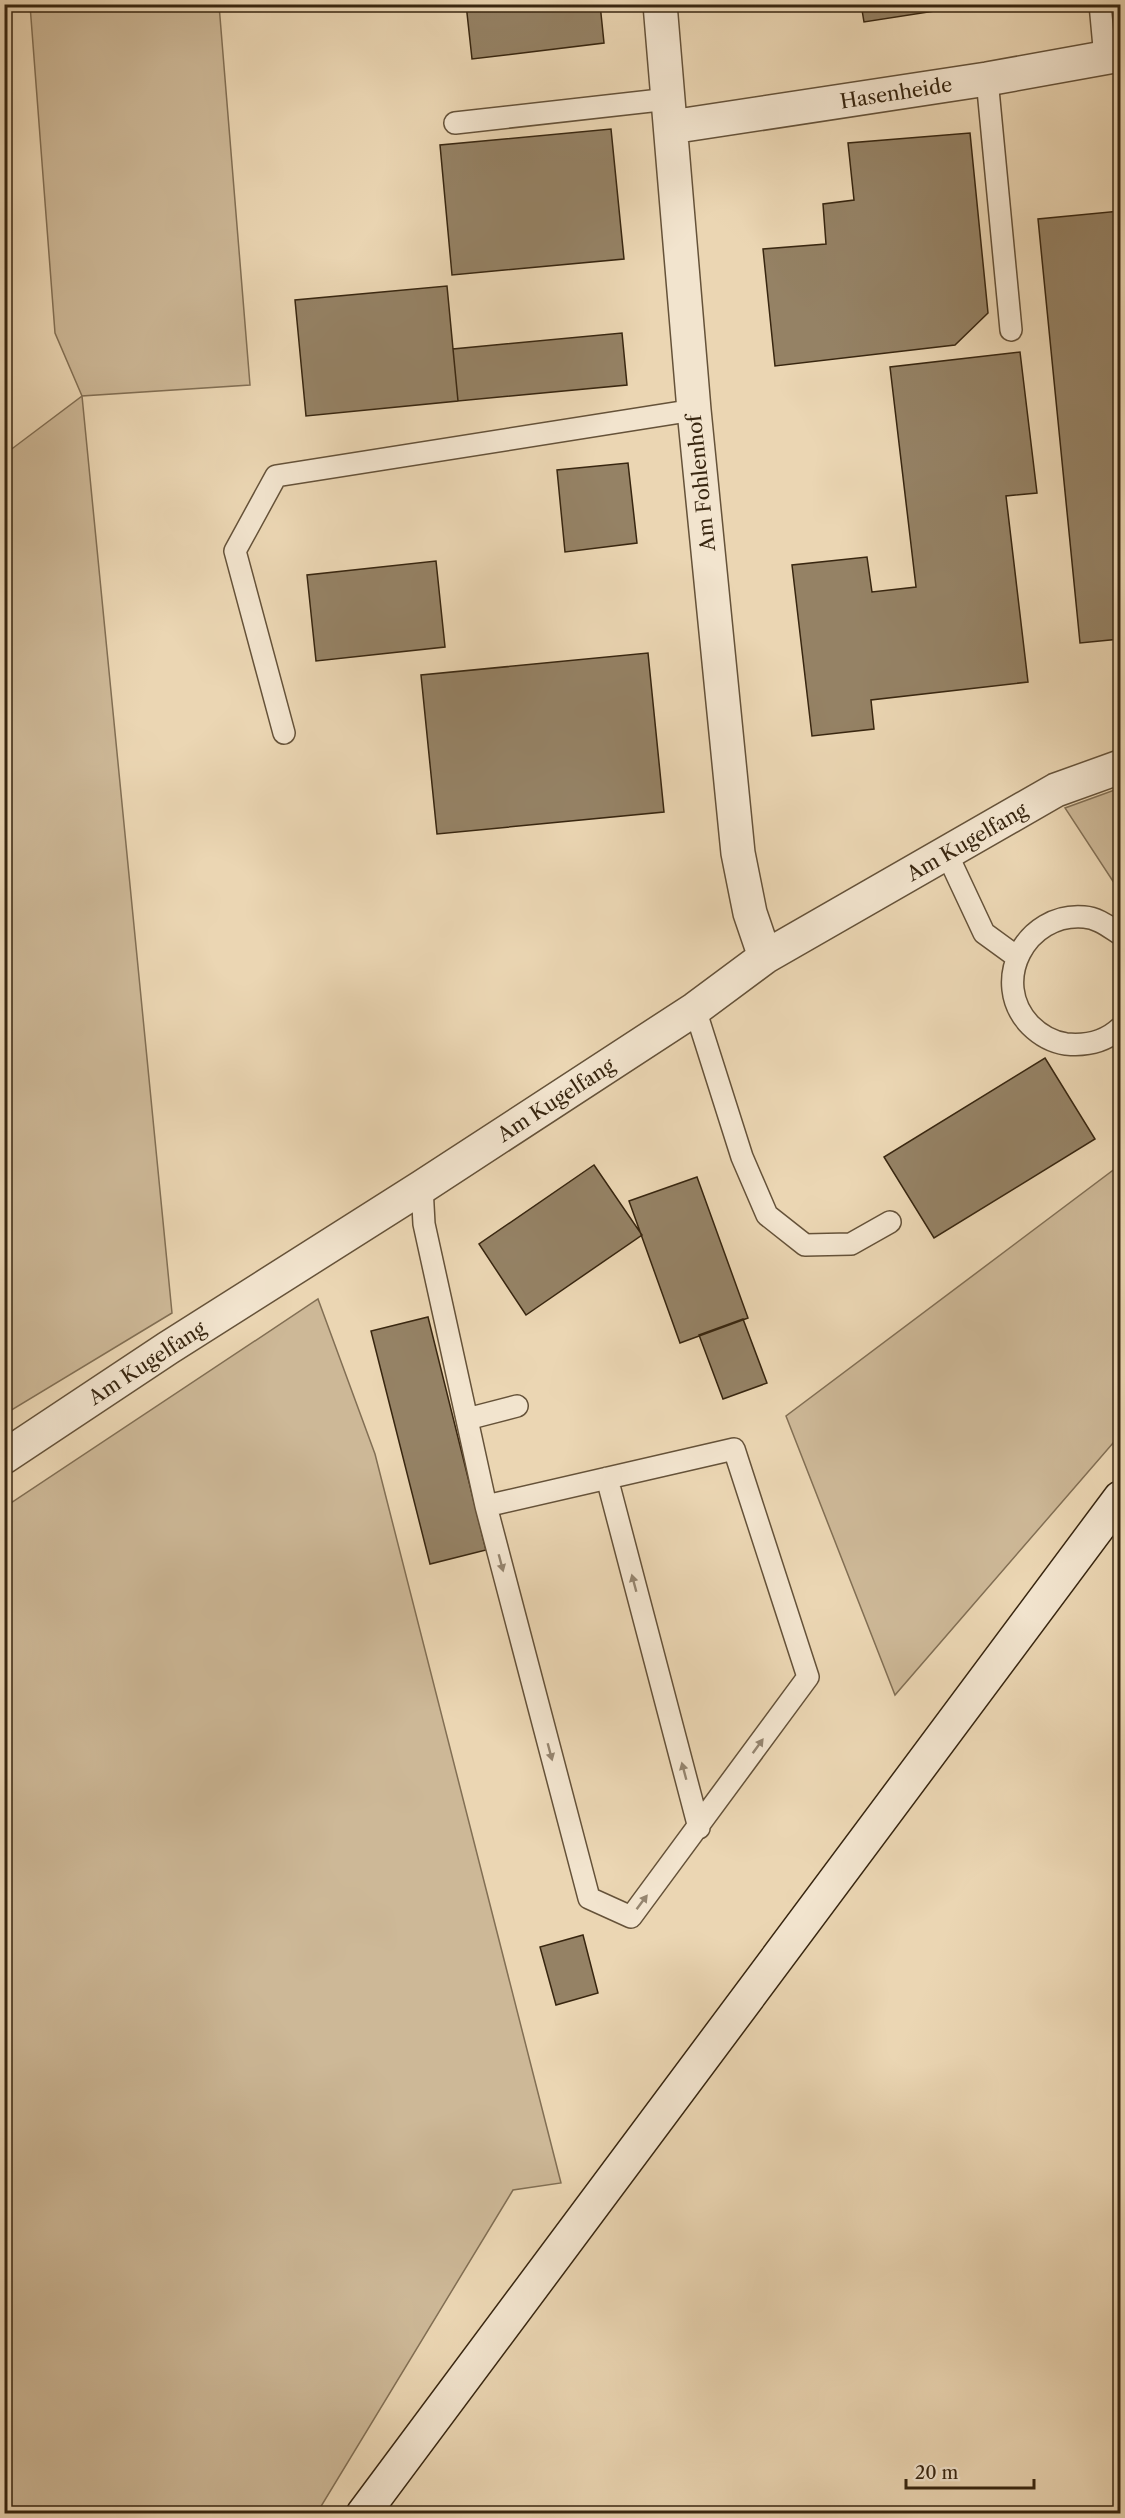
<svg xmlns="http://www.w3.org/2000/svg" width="1125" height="2518" viewBox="0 0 1125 2518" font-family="'Libre Caslon Text',serif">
<rect width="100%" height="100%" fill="#ebd6b3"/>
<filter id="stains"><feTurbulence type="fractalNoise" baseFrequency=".00333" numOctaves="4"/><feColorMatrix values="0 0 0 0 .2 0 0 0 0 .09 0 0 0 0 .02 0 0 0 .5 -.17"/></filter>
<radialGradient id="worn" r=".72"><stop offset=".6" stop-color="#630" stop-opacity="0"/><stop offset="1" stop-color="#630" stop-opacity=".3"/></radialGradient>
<path fill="#cdb897" stroke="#826f54" stroke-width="1.5" d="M30 5H219L250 385 82 396 172 1313 5 1414V454L82 396 55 333Z
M1120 788V892L1065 808Z
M1120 1165V1435L895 1695 786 1416Z
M318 1299 375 1454 561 2183 513 2190 317 2513H5V1507Z"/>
<path fill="#958265" stroke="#382610" stroke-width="1.5" d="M466 4H600L604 43 472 59Z
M861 4H980L864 22Z
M611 129 624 259 452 275 440 145Z
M970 133 988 313 955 345 775 366 763 249 826 244 823 204 854 200 848 143Z
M1120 211V639L1080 643 1038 219Z
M447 286 458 401 306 416 295 300Z
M622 333 627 385 458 401 453 349Z
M1020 352 1037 493 1006 496 1028 682 871 700 874 729 812 736 792 565 867 557 872 592 916 587 890 367Z
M628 463 637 543 565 552 557 470Z
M436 561 445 647 316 661 307 575Z
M648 653 664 812 437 834 421 675Z
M1045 1058 1095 1139 934 1238 884 1157Z
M594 1165 642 1235 526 1315 479 1244Z
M697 1177 748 1318 680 1343 629 1201Z
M428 1317 486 1550 430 1564 371 1331Z
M743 1319 767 1383 723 1399 699 1335Z
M583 1935 598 1993 556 2005 540 1947Z"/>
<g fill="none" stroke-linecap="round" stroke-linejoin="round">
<g stroke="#655239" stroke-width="24">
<path id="lane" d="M1100 4 1105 58
M987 79 1011 330
M455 123 669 99
M284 733 235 551 276 476 694 410
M947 854 984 933 1017 957
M1120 934C1109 927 1098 918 1084 917 1026 912 989 982 1030 1025 1040 1035 1052 1042 1066 1044 1086 1046 1105 1042 1120 1028
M695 1009 742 1157 767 1215 805 1245 851 1244 890 1222
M422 1187 424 1224 486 1506 589 1898 631 1917 808 1677 734 1449 486 1506
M467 1419 517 1406
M607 1478 699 1828"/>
</g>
<g stroke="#655239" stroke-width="36">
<path id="street" d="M660 4 694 410 738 853 750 913 765 957
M671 127 987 79 1120 55
M4 1457 168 1348 422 1187 695 1009 765 957 1056 790 1120 767"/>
</g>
<g stroke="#382610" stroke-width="36">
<path id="secondary" d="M363 2514 1120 1498"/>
</g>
<use href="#lane" stroke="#f2e4ce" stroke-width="21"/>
<use href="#street" stroke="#f2e4ce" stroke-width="33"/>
<use href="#secondary" stroke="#f2e4ce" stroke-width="33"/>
</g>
<defs><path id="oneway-solid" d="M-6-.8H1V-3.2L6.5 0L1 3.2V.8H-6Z" transform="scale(1.5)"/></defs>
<g fill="#95856f">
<use href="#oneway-solid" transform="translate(501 1563) rotate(75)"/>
<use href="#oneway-solid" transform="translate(634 1583) rotate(-105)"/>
<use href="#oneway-solid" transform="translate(758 1746) rotate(-54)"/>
<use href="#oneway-solid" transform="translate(550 1752) rotate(75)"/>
<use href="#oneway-solid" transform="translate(684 1771) rotate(-105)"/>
<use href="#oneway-solid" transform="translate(642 1902) rotate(-53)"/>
</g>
<g text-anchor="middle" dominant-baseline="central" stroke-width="4.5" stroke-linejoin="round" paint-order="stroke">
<g font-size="20" fill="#382610" stroke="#f2e4ce">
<text transform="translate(896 93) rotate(-9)">Hasenheide</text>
<text transform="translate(701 483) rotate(-96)">Am Fohlenhof</text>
<text transform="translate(967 842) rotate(-30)">Am Kugelfang</text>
<text transform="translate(556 1100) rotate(-33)">Am Kugelfang</text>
<text transform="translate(147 1363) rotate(-33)">Am Kugelfang</text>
</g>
</g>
<rect width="1125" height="2518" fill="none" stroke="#ebd6b3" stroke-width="24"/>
<rect x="6" y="6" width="1113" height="2506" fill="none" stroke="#382610" stroke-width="3"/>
<rect x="12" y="12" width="1101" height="2494" fill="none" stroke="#382610" stroke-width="1.5"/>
<path d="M906 2479v9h128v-9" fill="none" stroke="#382610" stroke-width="3"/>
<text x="915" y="2479" font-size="18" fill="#382610" stroke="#f2e4ce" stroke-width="4.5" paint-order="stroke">20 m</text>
<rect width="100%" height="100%" filter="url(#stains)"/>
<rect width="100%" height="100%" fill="url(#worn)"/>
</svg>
